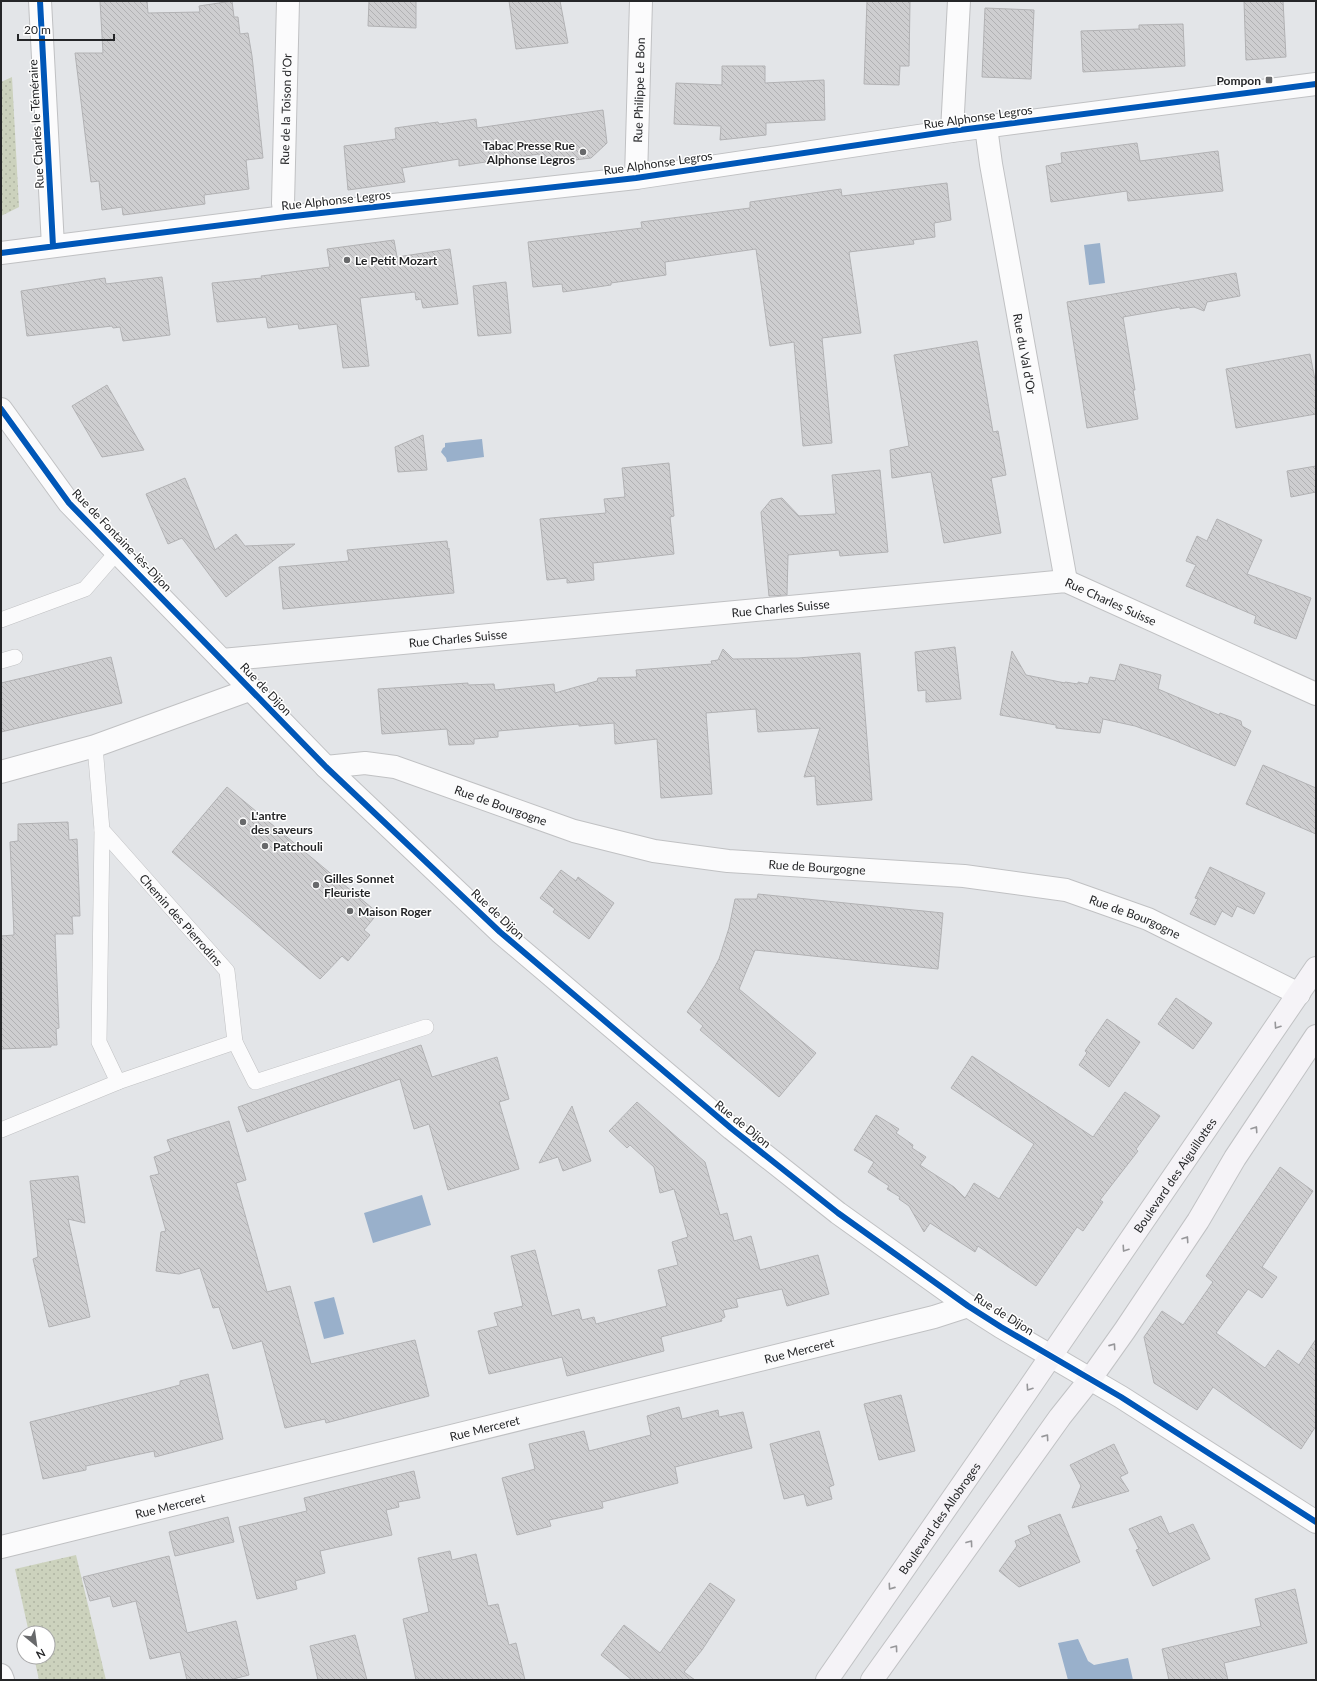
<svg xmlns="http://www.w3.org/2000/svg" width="1317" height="1681" viewBox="0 0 1317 1681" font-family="Lato,sans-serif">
<defs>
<pattern id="grass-dots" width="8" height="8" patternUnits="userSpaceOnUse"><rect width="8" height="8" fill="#ccd2bd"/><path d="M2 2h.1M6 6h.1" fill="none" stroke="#afb4a2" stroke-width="1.8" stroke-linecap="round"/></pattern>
<pattern id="building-back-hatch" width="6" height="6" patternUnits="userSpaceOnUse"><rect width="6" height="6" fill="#ceced0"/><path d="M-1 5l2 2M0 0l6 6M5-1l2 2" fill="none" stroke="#b1b1b3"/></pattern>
</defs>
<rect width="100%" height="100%" fill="#e3e5e8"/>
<path fill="url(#grass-dots)" d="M12 77 19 207 1 216V82Z
M76 1555 106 1680H39L34 1657H48V1633H29L15 1569Z"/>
<path fill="#99b0cb" d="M1100 243 1105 283 1089 285 1084 245Z
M482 439 484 457 447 462 446 458 441 452 443 448 445 447V443Z
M422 1195 431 1225 373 1243 364 1213Z
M334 1297 344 1334 324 1339 314 1302Z
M1078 1639 1088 1661 1094 1665 1128 1658 1133 1680H1068L1058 1643Z"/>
<path fill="url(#building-back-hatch)" stroke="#b2b2b4" d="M100 1H147L148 13 200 12 199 6 232 1 234 17H238L240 34 248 33 252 56 263 158 246 160 249 189 204 195 205 204 123 215 122 207 102 210 99 181 91 182 75 53H103Z
M369 1H416V28L368 26Z
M509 1H560L568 43 516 49Z
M867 1H910L909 66H900L899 85 864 84Z
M1244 1H1283L1286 57 1246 60Z
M985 8 1034 10 1031 79 982 77Z
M1183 24 1185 66 1083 72 1081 31 1139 29V25Z
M722 66H765V83L824 80 825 120 766 123V135L720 140 721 126 674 124 676 83 722 85Z
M603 110 607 143 591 158 541 164 539 154 459 166V159L402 168 405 182 348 190 344 146 396 139 395 128 438 122 439 124 476 119 477 128Z
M1137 143 1140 161 1218 151 1223 191 1128 201 1127 191 1051 202 1046 166 1062 163 1061 153Z
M947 183 951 220 934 223 935 237 913 240 914 244 849 252 861 333 822 338 832 443 803 446 794 342 770 346 756 249 665 262 666 275 611 283V285L563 292 562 284 533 287 528 242 642 228 641 222 750 208V202L841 189 842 196Z
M394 240 397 257 450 249 458 304 423 308 421 299 416 300 415 292 360 298 369 366 343 368 337 324 299 329 298 324 268 328 266 317 217 322 212 283 262 278 261 276 330 267 327 249Z
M1236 273 1240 296 1207 302 1204 311 1194 307 1180 309V307L1123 317 1135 390H1133L1138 419 1087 428 1067 302Z
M162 277 170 335 123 341 120 327 113 328 112 326 27 336 21 291 105 278 106 284Z
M506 282 511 333 478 336 473 286Z
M977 341 993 432 998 431 1006 475 991 478 1001 533 944 543 931 472 892 478 890 450 909 446 894 355Z
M1310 354 1316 385V414L1236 428 1226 369Z
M107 385 144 450 102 457 72 406Z
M423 435 427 470 398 472 395 447Z
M669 463 674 516 670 517 674 554 593 563 594 580 567 583V578L547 580 540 519 606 513 604 499 625 497 622 468Z
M1316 466V492L1291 497 1287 471Z
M880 470 888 552 840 556 839 550 788 555 787 595 769 596 761 512 771 500 782 498 799 516 836 514 832 475Z
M185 478 215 550 236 534 245 546 295 544 226 597 182 538 168 544 146 494Z
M1217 519 1262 540 1247 574 1311 598 1296 639 1254 623 1256 616 1186 586 1196 565 1186 561 1197 536 1207 541Z
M447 541 448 549 449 548 454 593 283 609 279 567 349 561 347 550Z
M955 647 961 699 926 702V690L918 691 915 652Z
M723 649 733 659 798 658 860 653 872 800 817 805 815 776 804 777 820 728 758 732 756 709 706 713 712 794 661 798 657 739 615 744 614 723 579 726V724L498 731V737L474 739V744L449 745 447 729 382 734 378 689 468 683V685L494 684 495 690 554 684 555 693 597 681 598 678 637 677 636 670 712 664 711 661 718 660Z
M1012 651 1026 675 1065 683V682L1078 684V682L1088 684 1090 677 1115 681 1120 664 1161 675 1158 689 1219 715 1220 713 1241 721 1242 726 1251 731 1235 766 1174 740 1135 726 1103 719 1100 733 1056 728V725L1000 715Z
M111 657 122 703 1 732V683Z
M1263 765 1316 788V834L1246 804Z
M227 787 378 913 364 930 370 935 348 961 342 956 320 979 172 852Z
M68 822 69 840 77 839 80 916H72L73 934H55L59 1028 56 1029 57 1045H51V1047L1 1049V936L14 935 10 842 18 841V824Z
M1210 867 1265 893 1254 914 1237 906 1232 917 1222 911 1215 925 1190 914 1198 899 1195 898Z
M561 870 576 881 578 877 614 903 589 939 553 912 555 909 540 898Z
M758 894 943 913 938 969 755 950 739 989 816 1053 779 1097 700 1030 703 1026 687 1012 705 985 719 959 729 928 735 899H757Z
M1176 998 1212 1023 1193 1049 1158 1024Z
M1107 1019 1140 1042 1109 1087 1079 1065 1087 1053 1085 1051Z
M421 1045 432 1077 497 1057 509 1099 499 1102 519 1169 448 1190 429 1124 414 1129 400 1079 247 1132 238 1107Z
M972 1056 1093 1137 1125 1092 1160 1116 1136 1149 1138 1151 1100 1200 1103 1202 1083 1231 1077 1227 1036 1286 978 1246 975 1252 930 1223 924 1232 909 1206 899 1199 900 1197 887 1189 889 1186 868 1172 874 1162 854 1150 876 1115 899 1129 896 1133 913 1145 912 1148 926 1157 920 1165 954 1187 965 1198 974 1183 999 1199 1034 1144 951 1088Z
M637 1102 705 1162 720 1215 727 1213 734 1241 751 1236 760 1270 818 1255 829 1294 787 1306 782 1289 736 1299 738 1307 723 1310 725 1317 721 1319 722 1321 661 1337 664 1351 567 1376 562 1357 489 1374 478 1331 498 1326 494 1313 523 1306 511 1256 535 1250 552 1316 579 1309 582 1320 594 1317 596 1324 667 1306 658 1270 678 1265 672 1242 688 1237 674 1189 660 1193 654 1167 630 1145 627 1148 609 1131Z
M572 1106 591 1161 563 1171 558 1157 539 1163Z
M229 1121 246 1180 236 1183 267 1292 290 1286 311 1364 415 1340 429 1396 326 1423 325 1419 285 1428 262 1341 233 1349 219 1307 213 1308 200 1268 179 1274 156 1271 161 1232 166 1231 150 1176 159 1174 154 1157 171 1151 167 1140Z
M1280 1167 1313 1191 1262 1267 1277 1277 1262 1298 1248 1289 1216 1333 1265 1368 1278 1350 1299 1365 1316 1339V1426L1301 1449 1213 1387 1197 1410 1154 1383 1144 1337 1162 1311 1183 1325 1213 1282 1206 1276Z
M78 1176 85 1223 68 1219 90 1317 49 1327 33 1259 38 1257 30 1181Z
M208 1374 223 1439 155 1457 154 1451 86 1466V1470L43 1479 30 1422 161 1390 180 1385V1381Z
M901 1395 915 1451 879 1460 864 1404Z
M679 1407 682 1419 718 1410 719 1417 743 1412 752 1448 675 1467 678 1483 602 1502 603 1508 549 1520 551 1526 517 1535 502 1478 535 1469 529 1444 584 1431 589 1451 651 1435 647 1416Z
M819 1431 834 1485 829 1487 832 1499 807 1506 804 1494 784 1499 770 1444Z
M1114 1444 1128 1473 1120 1477 1129 1491 1072 1508 1081 1486 1070 1465Z
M414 1471 420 1498 398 1502 399 1507 386 1510 392 1535 320 1551 325 1573 295 1581 297 1589 257 1599 239 1527 307 1511 304 1498Z
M1060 1514 1080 1562 1019 1587 999 1571 1017 1546 1015 1541 1031 1534 1028 1526Z
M1161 1516 1169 1534 1193 1524 1210 1559 1153 1586 1136 1550 1139 1549 1129 1529Z
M228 1517 234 1542 175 1556 169 1532Z
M450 1551 452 1560 476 1554 488 1606 498 1604 509 1645 516 1643 525 1680H416L403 1619 429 1612 418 1558Z
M169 1556 187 1633 236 1621 249 1675 229 1680H187L180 1652 150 1659 136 1601 113 1607 110 1596 90 1601 83 1577Z
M710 1583 735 1600 702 1650 684 1672 695 1680H632L601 1655 624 1625 660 1653Z
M1295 1589 1307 1643 1224 1663 1228 1680H1169L1162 1649 1261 1626 1255 1599Z
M355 1635 367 1680H318L310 1646Z"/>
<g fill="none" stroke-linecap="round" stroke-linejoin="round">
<g stroke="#c0c1c3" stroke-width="16">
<g id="service">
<path d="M1 620 85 589 117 552"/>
<path d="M1 661 15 657"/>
<path id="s1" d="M95 746 102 830 227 971 235 1042 255 1082 426 1027"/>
<path d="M102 830 99 1042 118 1082"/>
<path d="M1 1130 118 1082 235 1042"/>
</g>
</g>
<g stroke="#c0c1c3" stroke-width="24">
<g id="minor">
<path d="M40 1 53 246"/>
<path id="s2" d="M986 127 991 164 1066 581"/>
<path d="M952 131 959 1"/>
<path id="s3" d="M636 178 641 1"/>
<path id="s4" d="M285 217 283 203 288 1"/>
<path id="s5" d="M222 660 1066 581 1316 694"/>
<path id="s6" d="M326 767 365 763 395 767 574 831 654 851 728 861 964 876 1066 890 1148 919 1299 994"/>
<path d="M1 772 95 746 252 689"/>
<path id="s7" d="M1 1547 934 1317 968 1306"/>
<path d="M1 1675 3 1680"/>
</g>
</g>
<g stroke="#c0c1c3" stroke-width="24">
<path id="tertiary" d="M1 253 285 217 636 178 952 131 1316 84
M1 409 69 503 326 767 500 932 732 1129 838 1213 968 1306 1001 1327 1121 1397 1316 1522"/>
</g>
<g stroke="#c1c2c4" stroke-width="24">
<g id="primary">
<path id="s8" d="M827 1680 1025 1394 1316 968"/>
<path d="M872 1680 1060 1417 1091 1378 1125 1330 1198 1221 1235 1158 1316 1036"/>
</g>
</g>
<use href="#service" stroke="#fbfbfc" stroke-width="15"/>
<use href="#minor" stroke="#fbfbfc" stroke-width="22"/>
<use href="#tertiary" stroke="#fbfbfc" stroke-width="22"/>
<use href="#primary" stroke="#f5f3f7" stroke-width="22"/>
<g stroke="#fff" stroke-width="8">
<path id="cycleway" d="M40 1 53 246
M1 253 285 217 636 178 952 131 1316 84
M1 409 69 503 326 767 500 932 732 1129 838 1213 968 1306 1001 1327 1121 1397 1316 1522"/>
</g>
<use href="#cycleway" stroke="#0057b8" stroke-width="6"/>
</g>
<defs><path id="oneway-chevron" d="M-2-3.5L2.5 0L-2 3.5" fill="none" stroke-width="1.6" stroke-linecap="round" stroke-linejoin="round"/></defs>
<g stroke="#97979a">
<use href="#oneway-chevron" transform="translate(1277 1026) rotate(124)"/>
<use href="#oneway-chevron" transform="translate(1255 1129) rotate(-56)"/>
<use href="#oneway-chevron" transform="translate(1186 1239) rotate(-56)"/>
<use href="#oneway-chevron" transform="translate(1125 1249) rotate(124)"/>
<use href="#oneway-chevron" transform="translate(1113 1346) rotate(-55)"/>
<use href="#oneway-chevron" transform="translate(1029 1388) rotate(124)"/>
<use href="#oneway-chevron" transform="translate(1046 1437) rotate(-55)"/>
<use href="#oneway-chevron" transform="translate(970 1543) rotate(-54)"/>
<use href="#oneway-chevron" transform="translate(891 1587) rotate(125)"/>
<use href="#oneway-chevron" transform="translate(895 1648) rotate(-54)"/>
</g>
<g fill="#68696b" stroke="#fff" stroke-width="1.5">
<rect x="1265" y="76" width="8" height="8" rx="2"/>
<circle cx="583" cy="152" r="4"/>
<circle cx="347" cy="260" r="4"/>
<circle cx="243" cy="822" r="4"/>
<circle cx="265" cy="846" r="4"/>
<circle cx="316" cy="885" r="4"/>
<circle cx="350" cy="911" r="4"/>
</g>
<g text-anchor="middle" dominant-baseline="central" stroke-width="3" stroke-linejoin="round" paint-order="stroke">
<g font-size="12" font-weight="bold" fill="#252628" stroke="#fff" text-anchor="start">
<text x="1261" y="80" text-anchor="end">Pompon</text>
<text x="575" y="145" text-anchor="end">Tabac Presse Rue<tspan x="575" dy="14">Alphonse Legros</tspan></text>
<text x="355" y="260">Le Petit Mozart</text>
<text x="251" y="815">L'antre<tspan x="251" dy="14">des saveurs</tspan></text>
<text x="273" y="846">Patchouli</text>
<text x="324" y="878">Gilles Sonnet<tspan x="324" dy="14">Fleuriste</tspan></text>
<text x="358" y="911">Maison Roger</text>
</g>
<g font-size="12" fill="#252628" stroke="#fff">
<text stroke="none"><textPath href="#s3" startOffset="88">Rue Philippe Le Bon</textPath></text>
<text stroke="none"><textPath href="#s4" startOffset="108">Rue de la Toison d'Or</textPath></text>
<text transform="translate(978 117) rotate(-8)">Rue Alphonse Legros</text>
<text transform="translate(36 124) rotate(-93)">Rue Charles le Téméraire</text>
<text transform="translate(658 163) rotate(-8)">Rue Alphonse Legros</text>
<text transform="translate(336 200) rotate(-6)">Rue Alphonse Legros</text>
<text stroke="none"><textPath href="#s2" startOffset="230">Rue du Val d'Or</textPath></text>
<text transform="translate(122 540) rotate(46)">Rue de Fontaine-lès-Dijon</text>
<text stroke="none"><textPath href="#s5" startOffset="897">Rue Charles Suisse</textPath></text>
<text stroke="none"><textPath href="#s5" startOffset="561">Rue Charles Suisse</textPath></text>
<text stroke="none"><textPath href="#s5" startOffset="237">Rue Charles Suisse</textPath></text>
<text transform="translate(266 689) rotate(46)">Rue de Dijon</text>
<text stroke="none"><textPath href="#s6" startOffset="182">Rue de Bourgogne</textPath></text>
<text stroke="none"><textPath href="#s6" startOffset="506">Rue de Bourgogne</textPath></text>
<text transform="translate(498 914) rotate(43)">Rue de Dijon</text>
<text stroke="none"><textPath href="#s6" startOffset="830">Rue de Bourgogne</textPath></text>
<text stroke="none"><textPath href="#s1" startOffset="204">Chemin des Pierrodins</textPath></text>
<text transform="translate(743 1124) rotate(39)">Rue de Dijon</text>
<text stroke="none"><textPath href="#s8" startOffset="613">Boulevard des Aiguillottes</textPath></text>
<text transform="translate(1004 1314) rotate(32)">Rue de Dijon</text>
<text stroke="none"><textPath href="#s7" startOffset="822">Rue Merceret</textPath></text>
<text stroke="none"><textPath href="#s7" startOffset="498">Rue Merceret</textPath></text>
<text stroke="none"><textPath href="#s7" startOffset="174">Rue Merceret</textPath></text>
<text stroke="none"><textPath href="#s8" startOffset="197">Boulevard des Allobroges</textPath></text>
</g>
</g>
<rect width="1317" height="1681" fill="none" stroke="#252628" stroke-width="4"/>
<g transform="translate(36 1645) rotate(151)"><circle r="19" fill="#ffffff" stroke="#a8a8a9"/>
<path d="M0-3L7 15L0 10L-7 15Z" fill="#68696b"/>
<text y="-6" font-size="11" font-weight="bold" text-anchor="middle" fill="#252628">N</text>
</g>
<path d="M18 34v6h96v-6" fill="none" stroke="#252628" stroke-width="2"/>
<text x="24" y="34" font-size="12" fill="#252628" stroke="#ffffff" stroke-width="3" paint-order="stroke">20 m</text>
</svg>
